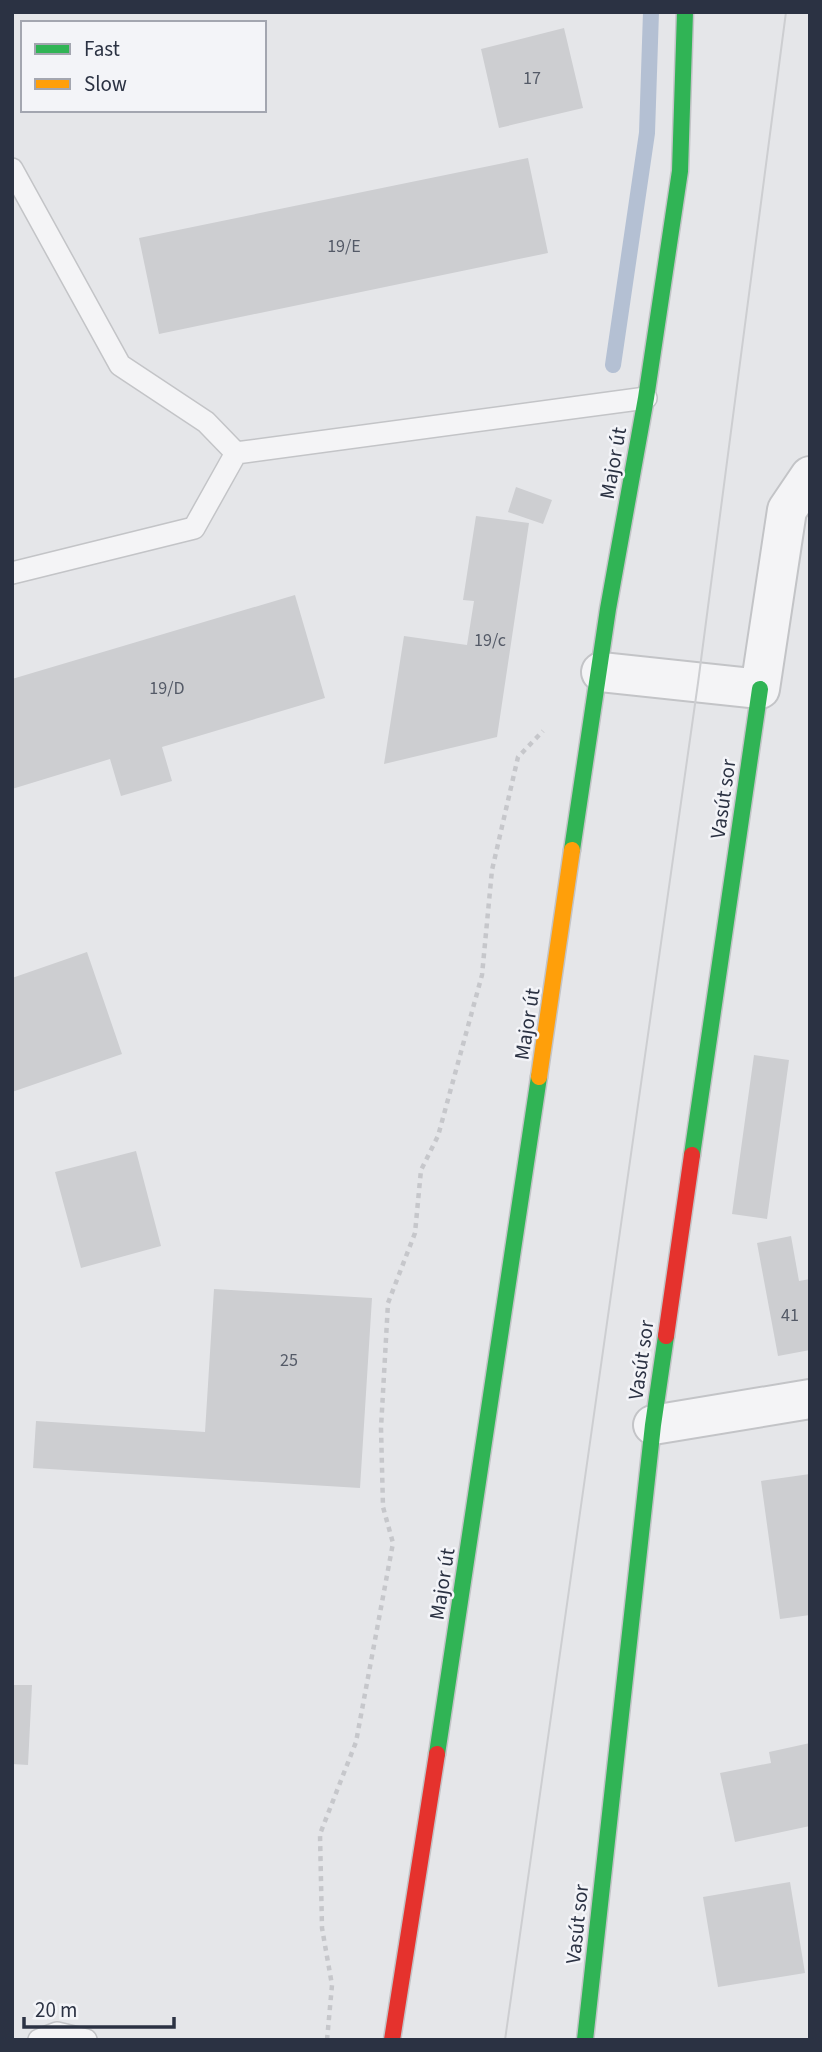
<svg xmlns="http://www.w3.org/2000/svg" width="822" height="2052" viewBox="0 0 822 2052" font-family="'Source Sans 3',sans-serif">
<rect width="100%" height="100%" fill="#e5e6e9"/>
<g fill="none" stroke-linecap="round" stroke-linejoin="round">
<path stroke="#b4c0d3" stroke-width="16" d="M613 365 647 133 651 12"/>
</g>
<path fill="#cdced1" d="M564 28 583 108 499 128 481 49Z
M528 158 548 253 159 334 139 238Z
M516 487 552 500 543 524 508 512Z
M476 516 529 523 497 737 384 764 404 636 467 645 474 601 463 600Z
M295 595 325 698 162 747 172 781 121 796 110 759 12 789V679Z
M87 952 122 1054 12 1092V978Z
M754 1055 789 1060 767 1219 732 1214Z
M136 1151 161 1246 81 1268 55 1172Z
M791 1236 799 1281 810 1279V1350L778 1356 757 1243Z
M214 1289 372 1298 360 1488 33 1468 36 1421 205 1432Z
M810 1474V1615L780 1619 761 1481Z
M12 1685H32L28 1765 12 1764Z
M810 1743V1826L735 1842 720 1773 771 1763 769 1752Z
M790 1882 805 1973 718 1987 703 1897Z"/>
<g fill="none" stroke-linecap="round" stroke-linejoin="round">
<g stroke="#c3c4c7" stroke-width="24">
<path id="lane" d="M12 169 120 365 206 422 236 453
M12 573 194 528 236 453 646 398
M39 2040 57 2033 86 2040"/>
</g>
<g stroke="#c3c4c7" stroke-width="42">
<path id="street" d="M601 672 760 689 787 510 810 476
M653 1425 810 1399"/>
</g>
<g stroke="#c3c4c7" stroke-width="19">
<path id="fast" d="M572 850 608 609 646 398 680 171 685 12
M692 1155 760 689
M437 1754 539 1077
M585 2040 653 1425 666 1336"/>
</g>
<g stroke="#c3c4c7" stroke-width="19">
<path id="slow" d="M539 1077 572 850"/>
</g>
<g stroke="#c3c4c7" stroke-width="19">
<path id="jam" d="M666 1336 692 1155
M392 2040 437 1754"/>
</g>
<path stroke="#c6c7cb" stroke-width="4.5" stroke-dasharray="5 5" stroke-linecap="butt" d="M327 2040 332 1985 322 1928 320 1834 356 1742 393 1543 383 1507 381 1428 388 1303 415 1233 421 1170 438 1136 482 975 492 870 518 757 543 731"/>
<use href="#lane" stroke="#f4f4f6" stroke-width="21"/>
<use href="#street" stroke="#f4f4f6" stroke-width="38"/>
<use href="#fast" stroke="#30b455" stroke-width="16"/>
<use href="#slow" stroke="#ff9f0a" stroke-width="16"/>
<use href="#jam" stroke="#e5322d" stroke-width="16"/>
<path stroke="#cdced1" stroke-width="2" d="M505 2040 698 683 786 12"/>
</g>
<g text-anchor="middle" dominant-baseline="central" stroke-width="5" stroke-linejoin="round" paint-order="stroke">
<g font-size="18" fill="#545a67">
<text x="532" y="78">17</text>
<text x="344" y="246">19/E</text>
<text x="490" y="640">19/c</text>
<text x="167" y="688">19/D</text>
<text x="790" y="1315">41</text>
<text x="289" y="1360">25</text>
</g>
<g font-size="21" fill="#2b3243" stroke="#f3f4f8">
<text transform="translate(613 463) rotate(-80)">Major út</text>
<text transform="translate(723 799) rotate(-82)">Vasút sor</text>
<text transform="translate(527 1024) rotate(-81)">Major út</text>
<text transform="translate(641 1360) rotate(-82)">Vasút sor</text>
<text transform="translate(442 1584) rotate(-81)">Major út</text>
<text transform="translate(577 1924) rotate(-84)">Vasút sor</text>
</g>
</g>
<rect width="822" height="2052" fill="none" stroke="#2b3243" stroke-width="28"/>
<rect x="21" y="21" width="245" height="91" fill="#f3f4f8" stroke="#a3a6b0" stroke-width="2"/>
<rect x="35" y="44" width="35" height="10" fill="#30b455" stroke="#a3a6b0" stroke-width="2"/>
<text x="84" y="56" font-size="21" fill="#2b3243">Fast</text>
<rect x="35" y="79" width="35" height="10" fill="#ff9f0a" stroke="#a3a6b0" stroke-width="2"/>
<text x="84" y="91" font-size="21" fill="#2b3243">Slow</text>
<path d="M24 2017v10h150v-10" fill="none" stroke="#2b3243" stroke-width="3.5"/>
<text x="35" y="2017" font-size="21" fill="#2b3243" stroke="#f3f4f8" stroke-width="5" paint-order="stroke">20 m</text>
</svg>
